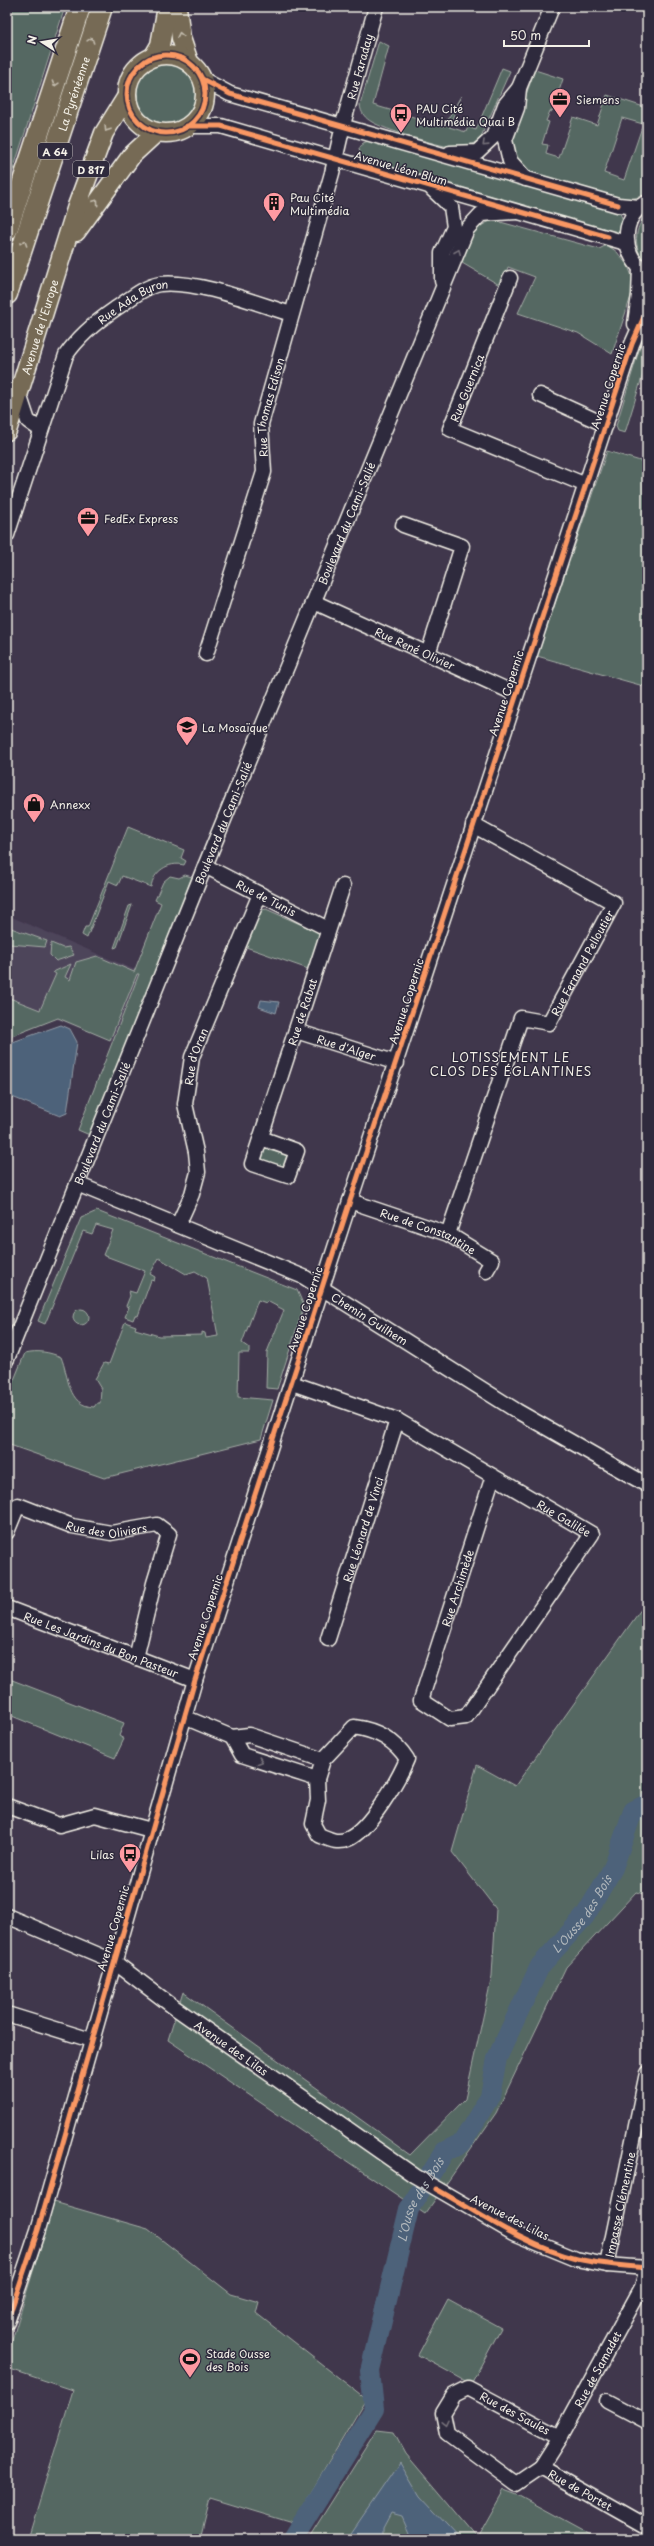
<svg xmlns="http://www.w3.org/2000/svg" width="654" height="2546" viewBox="0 0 654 2546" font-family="'Playpen Sans',sans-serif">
<rect width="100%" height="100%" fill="#40374c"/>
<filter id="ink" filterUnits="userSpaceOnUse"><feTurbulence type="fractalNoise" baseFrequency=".025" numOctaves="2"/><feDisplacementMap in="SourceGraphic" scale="8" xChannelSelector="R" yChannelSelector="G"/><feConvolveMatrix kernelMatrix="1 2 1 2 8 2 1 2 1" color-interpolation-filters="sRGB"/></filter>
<g filter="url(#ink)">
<path fill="#4e445a" d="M7 915 140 972 113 1041 54 1018 7 1038Z"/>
<path fill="#546862" stroke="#a4aca5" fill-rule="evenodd" d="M7 7H65L7 189Z
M379 41 389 46 373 105 444 126 461 96 449 127 466 132 468 127 476 130 502 68 510 71 480 139C472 146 462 147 451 147 439 146 383 129 372 122 365 118 361 113 360 105Z
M134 93a32 32 0 1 1 64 0a32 32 0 1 1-64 0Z
M535 70 563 79 552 112 550 111 546 121 549 122 542 144 548 145 546 154 559 158 573 117 597 125 607 95 647 108V195L630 199 621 198 526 171 513 159 512 133ZM622 118 643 124 624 180 604 173Z
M371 140 619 211 623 220 622 229 616 234 362 160 359 149 363 143Z
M647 214V263C632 250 634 227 647 214Z
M493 220 599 249 607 245 617 252 628 266 635 284 612 354 578 333 518 313 535 277 508 267 501 286 457 260C465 243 473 227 493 220Z
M647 324V361L625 433 618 431 616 426Z
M607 451 647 463V687L537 656Z
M128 827 184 850 181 858 186 861 184 865C168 861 153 872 151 887L122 876 118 885 109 881 87 938 82 935 85 927H88Z
M185 875 192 877 188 887 192 889 92 1136 78 1130 139 974H137L110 1040 58 1018 7 1038V997L40 1010 56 974 53 972 71 964 65 977 70 980 76 962 97 956 134 972 161 903 155 900 163 882 170 876 179 878Z
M132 905 117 947 114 948 129 906Z
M266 909 318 932 320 936 311 970 243 946 259 911Z
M11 928 47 941 45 947 9 944Z
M51 943 63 948 69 947 74 955 56 961 50 955Z
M264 1149 288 1155 285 1170 260 1163Z
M97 1211 297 1290 304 1306 277 1389 266 1388 267 1352 284 1310 267 1301 266 1303 258 1300 242 1343 249 1348V1353H239L238 1397 273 1400 261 1439 104 1478 7 1444V1397L25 1353C38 1350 49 1352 61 1357 69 1376 67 1406 94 1407L97 1403H100L101 1389 95 1379 104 1363 109 1364 125 1322 136 1326 135 1329 159 1336 202 1335V1332L205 1333 206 1338 218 1336 207 1278 195 1271 186 1274 159 1258 150 1274 155 1277 154 1281 151 1280 138 1316 135 1315 133 1320 125 1317 129 1307 126 1306 130 1296 129 1291 136 1293 145 1271 103 1255 113 1230 96 1225 92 1234 83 1231 45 1324 38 1321 81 1218Z
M73 1317a8 8 0 1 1 16 0a8 8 0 1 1-16 0Z
M647 1601V1895L636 1892 566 1967 496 2113 425 2214 168 2040 183 1992 410 2155 465 2099 492 1976 496 1909 452 1852 477 1765 515 1786Z
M7 1678 124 1723 119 1736 124 1739 115 1758 7 1714Z
M54 2202 148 2229 231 2294 259 2302 256 2313 366 2399 293 2523 210 2498 200 2539H28L73 2390 7 2368V2357Z
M448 2299 501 2328 471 2384 418 2355Z
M377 2430 394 2432 406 2454 477 2538 504 2490 520 2496 599 2539H308Z"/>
<path fill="#4e627a" stroke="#909ba6" d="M261 1000 279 1002 276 1013 259 1007Z
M61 1025 70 1029 77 1042 67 1113 60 1116 7 1095V1044Z
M400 2462 420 2496 460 2539H412L402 2516 391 2513 383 2528V2539H347Z"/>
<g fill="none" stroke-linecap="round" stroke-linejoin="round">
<path stroke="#4e627a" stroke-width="20" id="s1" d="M293 2539 374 2409 370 2371 409 2209 445 2151 462 2143 490 2096 497 2058 540 1966 585 1916 613 1868 633 1811 647 1804"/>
<g stroke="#f4f1e8" stroke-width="17">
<g id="minor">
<path d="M202 79 230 94 618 205 639 207"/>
<path d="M187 126H221L626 243"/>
<path d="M450 153 477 152 493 137 505 105 519 88"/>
<path d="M526 179 510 161 505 140 517 108 519 88 552 7"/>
<path d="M432 189 451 207 454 227 442 253V281"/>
<path d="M645 203C619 221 622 256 647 274"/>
<path d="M510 278 450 429 586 485"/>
<path d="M635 324 639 295 640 269"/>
<path d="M19 394 28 421 41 430"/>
<path d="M540 395 606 425"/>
<path d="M403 525 462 546 428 654"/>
<path id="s2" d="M7 535 66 355C79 336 96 322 115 309 129 300 143 287 160 284 197 280 255 303 291 314"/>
<path id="s3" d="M314 602 516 694"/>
<path id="s4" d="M206 654 264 472 261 424 332 173 344 121 376 7"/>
<path id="s5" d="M205 866 328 929"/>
<path id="s6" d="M296 1031 397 1063"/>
<path id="s7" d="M261 1138 297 1151 288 1176 252 1164 343 886"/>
<path id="s8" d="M77 1184 304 1277 517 1411 647 1485"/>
<path id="s9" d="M350 1201 448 1234 492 1261 486 1271"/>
<path id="s10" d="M178 1225 192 1194 198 1172 196 1152 185 1104 192 1057 260 894"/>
<path id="s11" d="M448 1234 521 1018 549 1023 614 903 473 825"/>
<path id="s12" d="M7 1359 205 866 467 229 481 214 517 212"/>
<path id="s13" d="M292 1383 397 1420 592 1534 466 1717 450 1719 421 1700 493 1476"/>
<path id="s14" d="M7 1532 18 1505 72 1526 111 1533 157 1525 169 1534 154 1583 136 1658"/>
<path id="s15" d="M7 1608 195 1680"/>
<path id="s16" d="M328 1639 397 1420"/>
<path d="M184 1717 232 1737 249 1735 323 1760"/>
<path d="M354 1727C376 1730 395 1740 407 1759 399 1779 369 1830 348 1839 337 1844 329 1839 319 1835L313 1824 318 1800 317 1779 323 1760Z"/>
<path d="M232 1737 242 1755 317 1779"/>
<path d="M7 1806 59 1825 95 1815 151 1830"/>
<path id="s17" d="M7 1916 113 1961 171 2005 415 2176 513 2233 576 2259 607 2265 647 2268"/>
<path d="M7 2014 91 2040"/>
<path id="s18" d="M607 2265 647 2073"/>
<path d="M7 2322 38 2230 195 1680 350 1201 632 344 647 310"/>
<path d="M607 2401 645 2421"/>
<path id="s19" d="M560 2437 468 2388 454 2395 443 2413 447 2433 516 2484 541 2467 647 2527"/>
<path id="s20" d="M541 2467 560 2437 642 2287 647 2268"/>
</g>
</g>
<g stroke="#f4f1e8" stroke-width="21">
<g id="major">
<path d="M177 7 181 38 189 62"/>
<circle cx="166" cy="94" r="39"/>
<path d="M153 57 160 45 167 7"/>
<path d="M76 232 132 155 157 132"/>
<path id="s21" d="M7 431 77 206 104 133 127 96"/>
</g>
</g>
<g stroke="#f4f1e8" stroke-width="23">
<g id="highway">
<path d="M7 230 80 7"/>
<path id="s22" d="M7 294 102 7"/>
</g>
</g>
<use href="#minor" stroke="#2f2a3d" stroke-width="14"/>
<use href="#major" stroke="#766a54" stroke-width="18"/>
<use href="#highway" stroke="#766a54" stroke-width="20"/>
<g stroke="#2f2a3d" stroke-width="8">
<path id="cycleway" d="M127 94a39 39 0 1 1 78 0a39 39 0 1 1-78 0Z
M202 79 230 94 618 205
M187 126H221L608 237
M436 2189C481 2214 527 2247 577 2259 600 2264 623 2266 647 2268
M7 2322 38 2230 195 1680 350 1201 632 344 647 310"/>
</g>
<use href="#cycleway" stroke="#f99763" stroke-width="5"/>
</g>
<defs><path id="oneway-chevron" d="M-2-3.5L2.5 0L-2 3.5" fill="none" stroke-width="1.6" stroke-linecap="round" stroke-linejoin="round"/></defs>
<g stroke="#c2bbad">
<use href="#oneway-chevron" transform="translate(180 35) rotate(-101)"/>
<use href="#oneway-chevron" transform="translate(91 40) rotate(-72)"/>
<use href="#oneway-chevron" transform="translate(55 84) rotate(108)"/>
<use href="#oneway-chevron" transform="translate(107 129) rotate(122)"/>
<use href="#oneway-chevron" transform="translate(96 202) rotate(-54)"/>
<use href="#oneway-chevron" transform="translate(24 243) rotate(-71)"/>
</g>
<g stroke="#747079">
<use href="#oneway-chevron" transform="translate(485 144) rotate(136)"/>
<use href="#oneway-chevron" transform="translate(458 252) rotate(-68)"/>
<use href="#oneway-chevron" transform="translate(260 1761) rotate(18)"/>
<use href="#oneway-chevron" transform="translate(445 2422) rotate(77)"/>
</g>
</g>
<defs>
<g id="office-pin" transform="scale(1.15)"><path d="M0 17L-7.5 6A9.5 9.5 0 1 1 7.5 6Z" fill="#ff9aa2" stroke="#2f2a3d"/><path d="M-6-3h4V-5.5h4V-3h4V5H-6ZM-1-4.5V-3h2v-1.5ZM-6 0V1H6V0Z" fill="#111"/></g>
<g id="bus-pin" transform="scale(1.15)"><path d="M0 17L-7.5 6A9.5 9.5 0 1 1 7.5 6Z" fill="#ff9aa2" stroke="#2f2a3d"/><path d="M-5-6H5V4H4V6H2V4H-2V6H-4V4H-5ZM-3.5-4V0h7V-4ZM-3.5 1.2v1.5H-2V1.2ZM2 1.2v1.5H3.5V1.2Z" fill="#111"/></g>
<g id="building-pin" transform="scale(1.15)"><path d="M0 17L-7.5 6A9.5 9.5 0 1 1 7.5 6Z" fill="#ff9aa2" stroke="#2f2a3d"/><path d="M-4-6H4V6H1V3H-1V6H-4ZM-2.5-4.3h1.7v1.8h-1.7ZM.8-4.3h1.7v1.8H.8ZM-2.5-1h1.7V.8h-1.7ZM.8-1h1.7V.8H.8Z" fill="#111"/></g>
<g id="school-pin" transform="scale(1.15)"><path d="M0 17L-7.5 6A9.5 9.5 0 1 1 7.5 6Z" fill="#ff9aa2" stroke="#2f2a3d"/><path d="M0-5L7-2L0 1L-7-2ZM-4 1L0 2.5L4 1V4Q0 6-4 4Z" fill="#111"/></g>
<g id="shop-pin" transform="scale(1.15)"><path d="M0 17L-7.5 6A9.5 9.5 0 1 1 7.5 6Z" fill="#ff9aa2" stroke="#2f2a3d"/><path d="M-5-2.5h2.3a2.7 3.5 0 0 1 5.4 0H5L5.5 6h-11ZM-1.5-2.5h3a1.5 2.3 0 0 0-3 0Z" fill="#111"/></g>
<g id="stadium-pin" transform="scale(1.15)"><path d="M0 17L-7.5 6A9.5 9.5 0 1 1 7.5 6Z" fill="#ff9aa2" stroke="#2f2a3d"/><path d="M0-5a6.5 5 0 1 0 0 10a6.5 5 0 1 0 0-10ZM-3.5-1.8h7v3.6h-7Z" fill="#111"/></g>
</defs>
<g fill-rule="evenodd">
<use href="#office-pin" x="560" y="99"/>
<use href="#bus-pin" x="401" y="114"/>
<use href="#building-pin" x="274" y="203"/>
<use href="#office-pin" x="88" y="518"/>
<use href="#school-pin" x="187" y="727"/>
<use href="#shop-pin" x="34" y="804"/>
<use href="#bus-pin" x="130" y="1854"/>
<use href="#stadium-pin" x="190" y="2359"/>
</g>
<g text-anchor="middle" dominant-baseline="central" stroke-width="3" stroke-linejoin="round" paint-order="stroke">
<g fill="#2f2a3d" stroke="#b9b5b5" stroke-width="1">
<rect x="38" y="143" width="34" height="16" rx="3"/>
<rect x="73" y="161" width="36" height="16" rx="3"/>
</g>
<g font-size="10" font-weight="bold" fill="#f4f1e8">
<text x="55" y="151">A 64</text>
<text x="91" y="169">D 817</text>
</g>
<g font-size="11" fill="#f4f1e8" stroke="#2f2a3d">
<text stroke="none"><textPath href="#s4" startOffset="610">Rue Faraday</textPath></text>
<text stroke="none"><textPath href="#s22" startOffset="211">La Pyrénéenne</textPath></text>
<text transform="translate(401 168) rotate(16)">Avenue Léon Blum</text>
<text stroke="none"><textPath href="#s2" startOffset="277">Rue Ada Byron</textPath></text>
<text stroke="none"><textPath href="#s21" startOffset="109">Avenue de l'Europe</textPath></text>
<text transform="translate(608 386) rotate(-72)">Avenue Copernic</text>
<text transform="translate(467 388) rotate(-68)">Rue Guernica</text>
<text stroke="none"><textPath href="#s4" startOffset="257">Rue Thomas Edison</textPath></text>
<text stroke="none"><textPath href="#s12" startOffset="902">Boulevard du Cami-Salié</textPath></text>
<text stroke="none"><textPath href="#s3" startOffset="111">Rue René Olivier</textPath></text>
<text transform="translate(506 693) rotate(-72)">Avenue Copernic</text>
<text stroke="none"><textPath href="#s12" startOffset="578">Boulevard du Cami-Salié</textPath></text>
<text stroke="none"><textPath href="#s5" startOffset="69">Rue de Tunis</textPath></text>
<text stroke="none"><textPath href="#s11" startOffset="325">Rue Fernand Pelloutier</textPath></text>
<text transform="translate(406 1001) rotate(-72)">Avenue Copernic</text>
<text stroke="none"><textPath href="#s7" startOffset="263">Rue de Rabat</textPath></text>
<text stroke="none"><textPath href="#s6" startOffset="53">Rue d'Alger</textPath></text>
<text stroke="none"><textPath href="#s10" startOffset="175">Rue d'Oran</textPath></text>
<text stroke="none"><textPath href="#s12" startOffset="254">Boulevard du Cami-Salié</textPath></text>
<text stroke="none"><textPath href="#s9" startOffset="84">Rue de Constantine</textPath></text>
<text transform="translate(305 1309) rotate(-72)">Avenue Copernic</text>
<text stroke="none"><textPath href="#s8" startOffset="323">Chemin Guilhem</textPath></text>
<text stroke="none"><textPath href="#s13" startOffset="305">Rue Galilée</textPath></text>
<text stroke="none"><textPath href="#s14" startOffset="122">Rue des Oliviers</textPath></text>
<text stroke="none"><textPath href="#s16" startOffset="115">Rue Léonard de Vinci</textPath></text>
<text stroke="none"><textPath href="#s13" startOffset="728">Rue Archimède</textPath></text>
<text transform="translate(205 1617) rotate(-72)">Avenue Copernic</text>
<text stroke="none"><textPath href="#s15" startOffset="101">Rue Les Jardins du Bon Pasteur</textPath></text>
<text transform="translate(113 1928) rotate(-74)">Avenue Copernic</text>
<text stroke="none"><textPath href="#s17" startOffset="262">Avenue des Lilas</textPath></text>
<text stroke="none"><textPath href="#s18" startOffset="62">Impasse Clémentine</textPath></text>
<text transform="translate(510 2217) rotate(27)">Avenue des Lilas</text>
<text stroke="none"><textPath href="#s20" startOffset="113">Rue de Samadet</textPath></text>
<text transform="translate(515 2413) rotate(28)">Rue des Saules</text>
<text stroke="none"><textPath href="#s19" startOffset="323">Rue de Portet</textPath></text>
</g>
<g font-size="11" fill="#f4f1e8" stroke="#2f2a3d" text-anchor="start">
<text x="576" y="99">Siemens</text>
<text x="416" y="108">PAU Cité<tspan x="416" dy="13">Multimédia Quai B</tspan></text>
<text x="290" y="197">Pau Cité<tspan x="290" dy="13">Multimédia</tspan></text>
<text x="104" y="518">FedEx Express</text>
<text x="202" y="727">La Mosaïque</text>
<text x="50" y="804">Annexx</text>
<text x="114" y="1854" text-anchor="end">Lilas</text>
<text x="206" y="2353">Stade Ousse<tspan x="206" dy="13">des Bois</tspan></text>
</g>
<g font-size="12" letter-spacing="1" fill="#f4f1e8" stroke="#2f2a3d">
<text x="511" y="1057">LOTISSEMENT LE<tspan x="511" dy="14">CLOS DES ÉGLANTINES</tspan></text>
</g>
<g font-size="12" font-style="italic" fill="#b2b8bc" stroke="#2f2a3d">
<text stroke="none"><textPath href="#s1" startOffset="707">L'Ousse des Bois</textPath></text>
<text stroke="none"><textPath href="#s1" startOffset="371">L'Ousse des Bois</textPath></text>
</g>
</g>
<rect width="654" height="2546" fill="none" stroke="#2f2a3d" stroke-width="24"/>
<rect x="12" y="12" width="630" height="2522" fill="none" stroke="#f4f1e8" stroke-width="1.5" filter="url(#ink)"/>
<g transform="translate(42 42) rotate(282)" stroke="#2f2a3d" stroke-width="3" paint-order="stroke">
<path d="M0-3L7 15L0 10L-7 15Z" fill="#f4f1e8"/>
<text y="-6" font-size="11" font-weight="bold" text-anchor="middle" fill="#f4f1e8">N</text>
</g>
<path d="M504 40v6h85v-6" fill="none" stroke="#f4f1e8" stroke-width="2"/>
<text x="510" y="40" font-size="12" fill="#f4f1e8" stroke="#2f2a3d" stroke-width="3" paint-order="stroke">50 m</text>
</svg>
